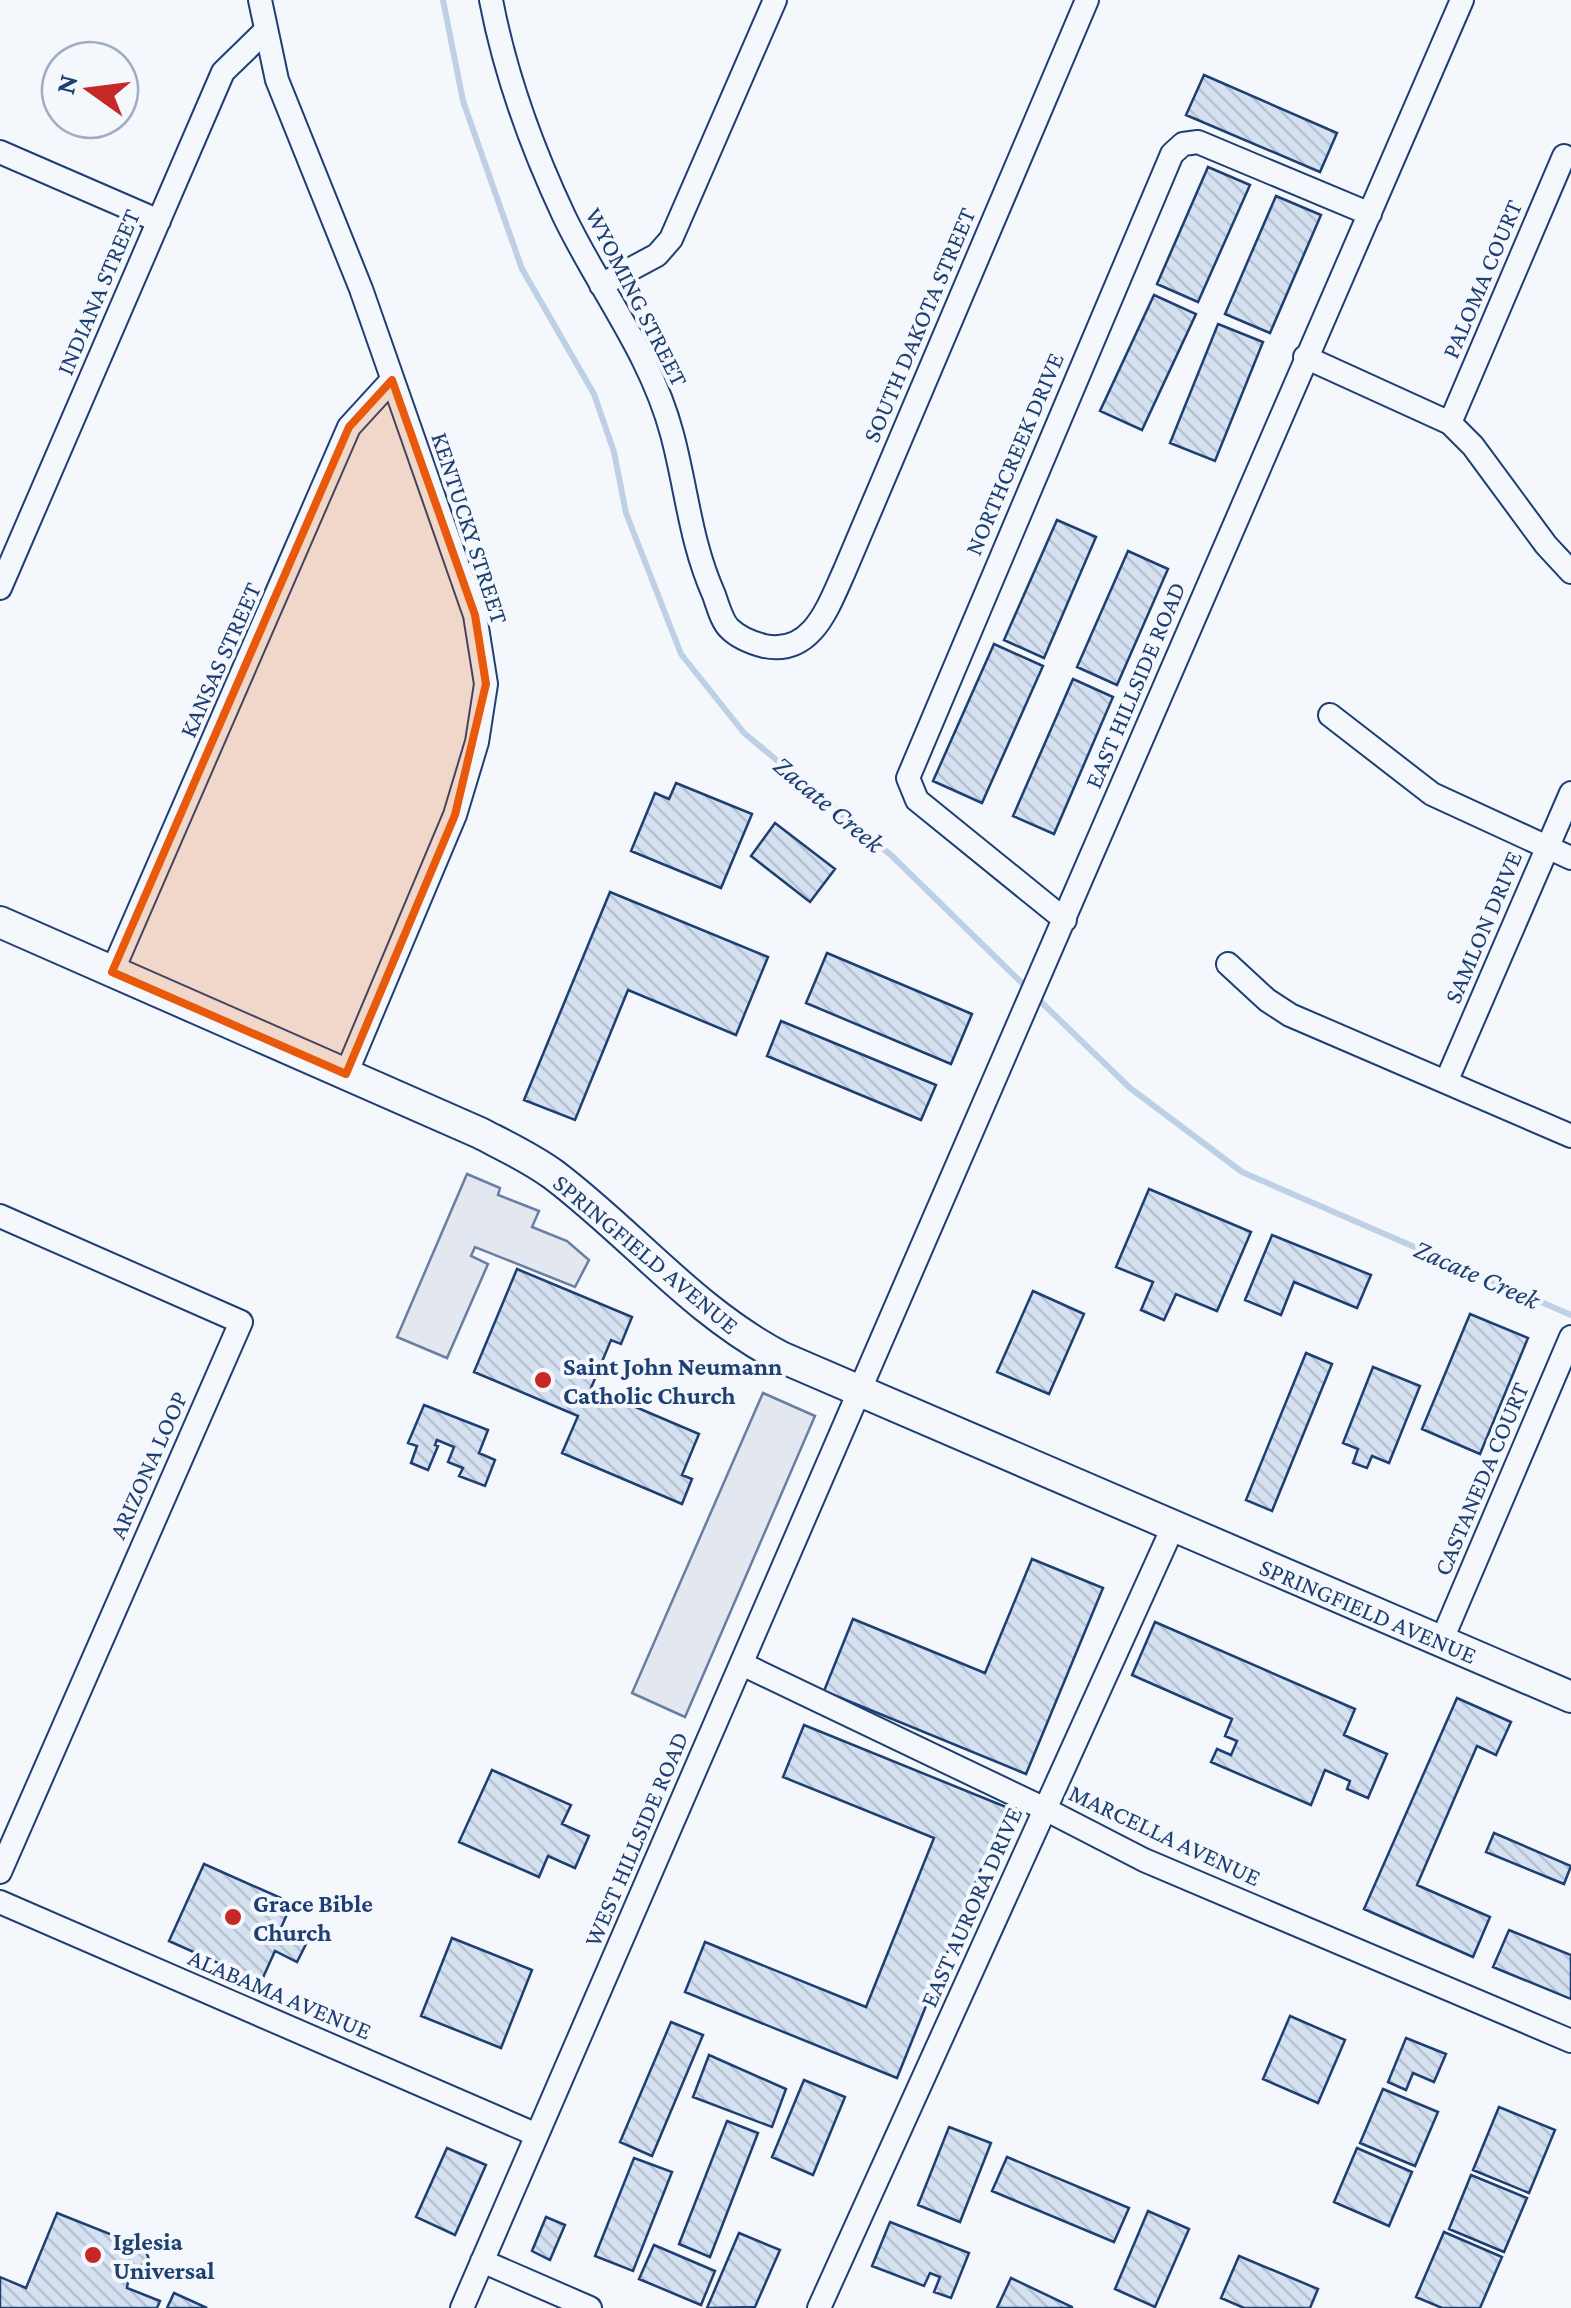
<svg xmlns="http://www.w3.org/2000/svg" width="1571" height="2308" viewBox="0 0 1571 2308" font-family="'Crimson Pro',serif">
<defs>
<pattern id="building-back-hatch" width="6" height="6" patternUnits="userSpaceOnUse" patternTransform="scale(2.5)"><rect width="6" height="6" fill="#d5e0f0"/><path d="M-1 5l2 2M0 0l6 6M5-1l2 2" fill="none" stroke="#b6c1d1"/></pattern>
</defs>
<rect width="100%" height="100%" fill="#f4f7fb"/>
<path fill="#e3e8f0" stroke="#687fa3" stroke-width="2.5" d="M467 1174 500 1188 498 1195 539 1211 532 1227 567 1241 589 1260 575 1287 475 1247 471 1256 488 1264 447 1358 397 1337Z
M763 1393 815 1416 685 1717 632 1693Z"/>
<g fill="none" stroke-linecap="round" stroke-linejoin="round">
<path stroke="#bed0e5" stroke-width="6" d="M443 0 463 101 522 269 594 394 614 452 626 513 681 654 744 733 892 856 1028 989
M1037 998 1130 1088 1242 1172 1571 1315"/>
</g>
<path fill="url(#building-back-hatch)" stroke="#1d3f73" stroke-width="2.5" d="M1204 75 1337 133 1320 172 1186 115Z
M1208 167 1250 185 1198 302 1157 284Z
M1276 196 1321 215 1270 333 1225 314Z
M1154 295 1196 314 1142 430 1100 411Z
M1218 324 1263 342 1215 461 1170 443Z
M1057 520 1096 537 1044 658 1004 640Z
M1128 551 1168 569 1117 685 1077 667Z
M994 644 1043 666 982 803 933 781Z
M1073 679 1113 697 1054 834 1013 816Z
M676 783 752 814 721 888 631 851 655 793 669 799Z
M775 823 835 869 810 902 751 856Z
M610 892 768 957 736 1035 628 990 575 1120 524 1100Z
M827 953 972 1014 951 1064 806 1003Z
M781 1021 936 1085 921 1120 767 1056Z
M1149 1189 1251 1232 1217 1311 1176 1294 1164 1320 1141 1310 1153 1282 1116 1267Z
M1272 1235 1371 1275 1357 1308 1294 1282 1281 1315 1245 1300Z
M517 1269 632 1317 621 1344 611 1340 591 1388 699 1434 682 1475 692 1479 682 1504 562 1453 578 1416 474 1372Z
M1033 1291 1084 1314 1049 1394 997 1372Z
M1470 1314 1528 1338 1480 1454 1422 1429Z
M1306 1353 1332 1364 1272 1511 1246 1500Z
M1373 1367 1420 1386 1389 1463 1372 1456 1367 1468 1353 1463 1358 1449 1343 1443Z
M424 1405 488 1430 479 1453 495 1460 485 1486 459 1476 463 1468 448 1462 454 1447 437 1440 435 1445 438 1446 428 1470 411 1463 417 1446 408 1443Z
M1032 1559 1103 1588 1026 1774 824 1691 853 1619 985 1673Z
M1155 1622 1355 1709 1344 1735 1387 1754 1368 1798 1347 1789 1350 1781 1325 1770 1311 1805 1211 1762 1217 1749 1231 1755 1237 1741 1225 1736 1232 1719 1132 1675Z
M1457 1698 1511 1722 1496 1755 1477 1746 1417 1885 1490 1917 1473 1957 1364 1909Z
M804 1725 1006 1807 897 2078 685 1992 705 1942 866 2007 934 1838 783 1777Z
M492 1770 571 1805 562 1824 589 1836 575 1868 548 1856 539 1877 459 1842Z
M1494 1833 1571 1866 1564 1884 1486 1852Z
M204 1864 292 1903 280 1930 307 1942 297 1962 275 1951 261 1982 169 1941Z
M1509 1930 1571 1955V1999L1493 1967Z
M452 1938 532 1970 501 2048 421 2016Z
M1290 2016 1345 2040 1318 2103 1263 2079Z
M671 2022 703 2035 652 2156 620 2142Z
M1406 2038 1446 2054 1434 2082 1413 2073 1406 2090 1388 2082Z
M709 2055 786 2089 772 2127 693 2097Z
M804 2080 845 2097 813 2175 772 2157Z
M1383 2089 1438 2112 1415 2166 1360 2143Z
M1499 2107 1555 2130 1529 2193 1473 2170Z
M727 2121 758 2133 710 2257 679 2244Z
M949 2127 991 2143 960 2222 918 2205Z
M447 2148 486 2165 455 2235 416 2217Z
M1357 2148 1412 2172 1389 2226 1334 2202Z
M1007 2157 1129 2208 1114 2242 992 2191Z
M634 2158 672 2172 633 2271 595 2256Z
M1471 2175 1527 2198 1504 2252 1449 2229Z
M1148 2211 1189 2229 1155 2307 1115 2289Z
M57 2213 115 2236 123 2247 142 2241 150 2262 130 2269 127 2288 160 2301 157 2308H0V2277L26 2288Z
M546 2217 565 2225 550 2260 532 2251Z
M890 2222 969 2253 951 2298 934 2292 940 2277 930 2273 924 2286 872 2266Z
M1444 2232 1502 2257 1480 2308H1442L1416 2297Z
M739 2233 780 2250 755 2307 707 2308Z
M654 2245 715 2271 701 2305 639 2279Z
M1239 2256 1318 2289 1310 2308H1244L1221 2298Z
M1011 2278 1072 2307V2308H997Z
M174 2293 207 2308H167Z"/>
<g fill="none" stroke-linecap="round" stroke-linejoin="round">
<g stroke="#1d3f73" stroke-width="26">
<path id="minor" d="M260 0 277 80 361 289 475 615 486 684 477 742 455 815 346 1074
M491 0C505 73 532 148 564 216 599 289 651 354 672 434 687 490 690 541 714 595 718 606 722 622 730 629 739 638 753 643 764 646 812 656 828 607 844 572L1087 0
M0 152 159 221
M601 285 657 255 671 239 775 0
M1305 357 1450 423 1473 446 1546 545 1571 572
M1450 423 1564 156
M0 588 223 72 265 31
M1330 715 1432 794 1571 858
M1065 920 917 800 908 778 1172 154 1183 144 1198 142 1370 214
M1228 964 1267 1000 1290 1015 1571 1136
M112 972 349 427 392 380
M1446 1082 1571 793
M0 1216 241 1322 0 1872
M1441 1642 1571 1337
M742 1664 1045 1809 1144 1860 1571 2041
M0 1902 537 2135
M482 2261 590 2308
M462 2308 1462 0
M819 2308 1173 1527"/>
</g>
<g stroke="#1d3f73" stroke-width="34">
<path id="major" d="M0 922 480 1133C505 1146 531 1158 554 1175 632 1234 693 1311 781 1357L1571 1697"/>
</g>
<use href="#minor" stroke="#f4f7fb" stroke-width="22"/>
<use href="#major" stroke="#f4f7fb" stroke-width="30"/>
</g>
<path fill="#e8590c" fill-opacity="0.2" stroke="#e8590c" stroke-width="8" stroke-linejoin="round" d="M392 380 475 615 486 684 455 815 346 1074 112 972 349 427Z"/>
<g fill="#c62828" stroke="#f4f7fb" stroke-width="4">
<circle cx="543" cy="1380" r="10"/>
<circle cx="233" cy="1917" r="10"/>
<circle cx="93" cy="2255" r="10"/>
</g>
<g text-anchor="middle" dominant-baseline="central" stroke-width="8" stroke-linejoin="round" paint-order="stroke">
<g font-size="25" fill="#1d3f73" stroke="#f4f7fb">
<text transform="translate(1482 279) rotate(-67)">PALOMA COURT</text>
<text transform="translate(98 292) rotate(-67)">INDIANA STREET</text>
<text transform="translate(637 297) rotate(63)">WYOMING STREET</text>
<text transform="translate(919 325) rotate(-67)">SOUTH DAKOTA STREET</text>
<text transform="translate(1014 454) rotate(-67)">NORTHCREEK DRIVE</text>
<text transform="translate(470 528) rotate(72)">KENTUCKY STREET</text>
<text transform="translate(220 660) rotate(-66)">KANSAS STREET</text>
<text transform="translate(1135 685) rotate(-67)">EAST HILLSIDE ROAD</text>
<text transform="translate(1483 927) rotate(-67)">SAMLON DRIVE</text>
<text transform="translate(646 1254) rotate(40)">SPRINGFIELD AVENUE</text>
<text transform="translate(148 1465) rotate(-66)">ARIZONA LOOP</text>
<text transform="translate(1481 1479) rotate(-67)">CASTANEDA COURT</text>
<text transform="translate(1368 1611) rotate(23)">SPRINGFIELD AVENUE</text>
<text transform="translate(1165 1835) rotate(25)">MARCELLA AVENUE</text>
<text transform="translate(636 1839) rotate(-67)">WEST HILLSIDE ROAD</text>
<text transform="translate(971 1907) rotate(-66)">EAST AURORA DRIVE</text>
<text transform="translate(280 1994) rotate(23)">ALABAMA AVENUE</text>
</g>
<g font-size="25" font-weight="bold" fill="#1d3f73" stroke="#f4f7fb" text-anchor="start">
<text x="563" y="1366">Saint John Neumann<tspan x="563" dy="29">Catholic Church</tspan></text>
<text x="253" y="1903">Grace Bible<tspan x="253" dy="29">Church</tspan></text>
<text x="113" y="2241">Iglesia<tspan x="113" dy="29">Universal</tspan></text>
</g>
<g font-size="28" font-style="italic" fill="#1d3f73" stroke="#f4f7fb">
<text transform="translate(829 804) rotate(40)">Zacate Creek</text>
<text transform="translate(1477 1274) rotate(24)">Zacate Creek</text>
</g>
</g>
<g transform="translate(90 90) rotate(284)"><circle r="48" fill="#f4f7fb" stroke="#9eadc5" stroke-width="2.5"/>
<path d="M0-8L18 38L0 25L-18 38Z" fill="#c62828"/>
<text y="-15" font-size="28" font-weight="bold" text-anchor="middle" fill="#1d3f73">N</text>
</g>
</svg>
